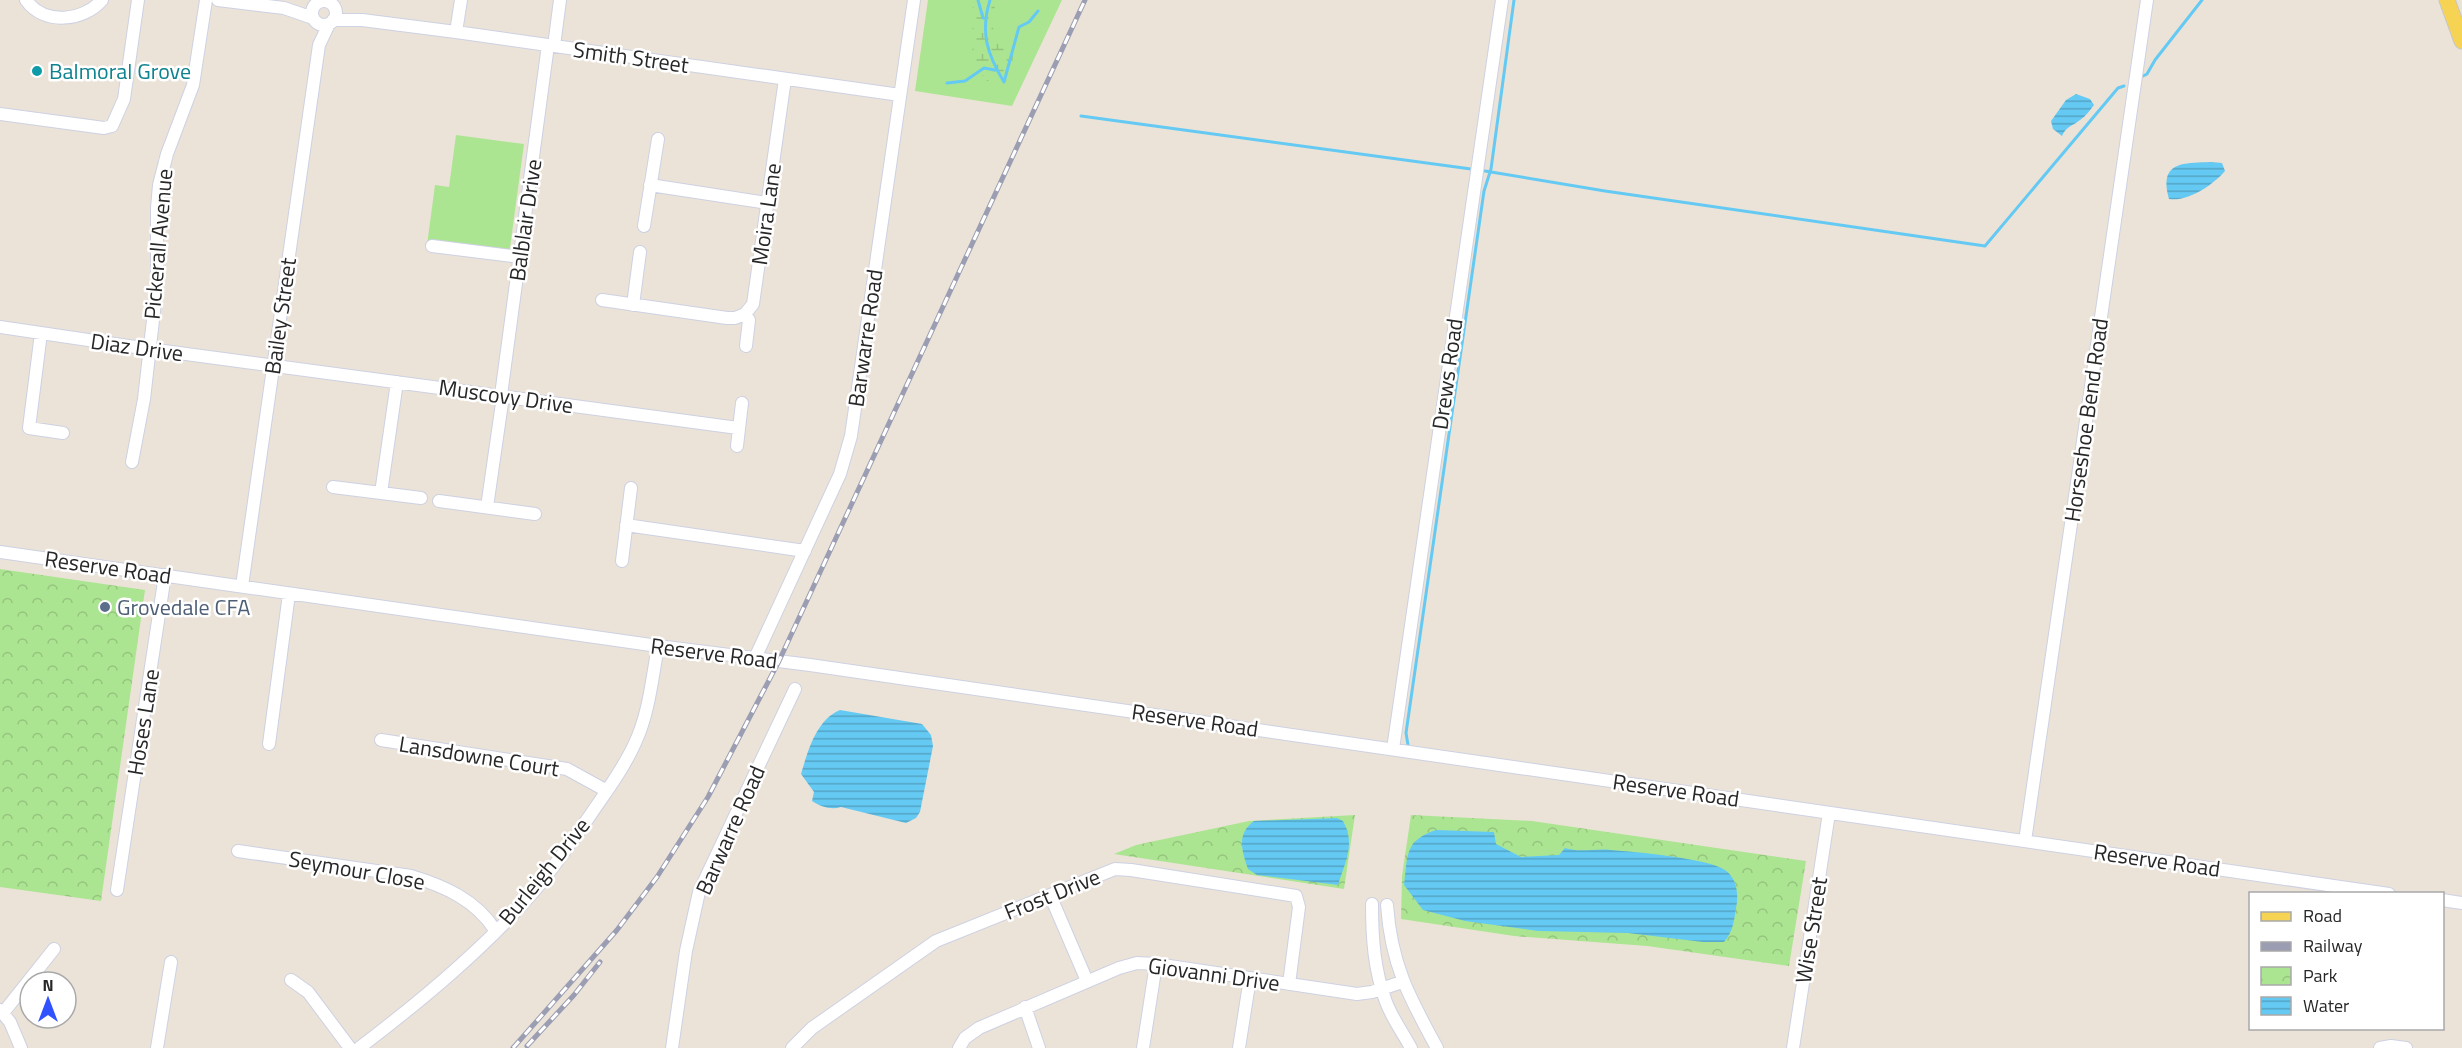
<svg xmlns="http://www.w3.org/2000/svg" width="2462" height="1048" viewBox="0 0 2462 1048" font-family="'Titillium Web',sans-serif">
<defs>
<pattern id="wetland-marsh" width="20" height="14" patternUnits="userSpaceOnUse" patternTransform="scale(1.5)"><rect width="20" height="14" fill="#ace591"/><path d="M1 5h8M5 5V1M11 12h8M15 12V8" fill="none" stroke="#94c47d"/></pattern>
<pattern id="park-crowns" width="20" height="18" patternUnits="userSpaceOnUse" patternTransform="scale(1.5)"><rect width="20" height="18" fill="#ace591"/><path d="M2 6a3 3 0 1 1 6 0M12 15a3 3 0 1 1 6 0" fill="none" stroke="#94c47d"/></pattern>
<pattern id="water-rules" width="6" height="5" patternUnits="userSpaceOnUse" patternTransform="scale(1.5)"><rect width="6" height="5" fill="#65caf3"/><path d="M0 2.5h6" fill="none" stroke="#53a4c5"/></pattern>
</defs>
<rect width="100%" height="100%" fill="#ebe3d8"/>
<path fill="#ace591" d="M928 0H1062L1012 106 915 91Z
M456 135 524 144 509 255 427 245 435 185 449 187Z"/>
<path fill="url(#wetland-marsh)" d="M972 0H996L992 22 996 43 1013 55 1012 66 1005 85 987 81C962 51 977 34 972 0Z"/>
<path fill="url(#park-crowns)" d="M0 569 145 590 101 901 0 887Z
M1355 815 1344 889 1114 854 1136 845 1249 821Z
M1411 815 1532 821 1806 861 1789 966 1647 946 1514 936 1401 919 1402 876Z"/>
<path fill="url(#water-rules)" d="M2076 94 2090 99 2094 105C2090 110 2086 116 2080 120 2073 126 2066 126 2062 136L2053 129 2051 121 2066 100Z
M2211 162 2222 163 2225 171C2213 185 2188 202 2169 199 2158 161 2184 163 2211 162Z
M840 710 922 724 931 735 933 746 920 812 916 818 906 823 841 807C831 810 821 807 812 801L814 792 801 774C808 751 816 720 840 710Z
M1337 818 1343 821C1356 844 1345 862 1338 885L1257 875 1248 869C1242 851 1236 834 1254 821Z
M1436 830 1494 832 1496 844 1521 857 1559 855 1565 848C1580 853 1595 848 1611 850 1635 852 1707 858 1725 870 1737 878 1739 895 1736 908 1734 921 1733 932 1724 942H1703L1628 933 1538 931 1465 921 1423 910 1404 885C1408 855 1404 841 1436 830Z"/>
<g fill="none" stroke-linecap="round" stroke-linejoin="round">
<path stroke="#65caf3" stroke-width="3" d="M978 0 983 18
M990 0C980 32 987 54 1004 82
M2143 76 2147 74 2155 60 2202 0
M1004 82 1019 27 1029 22 1038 11
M947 83 965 81 984 68 995 70
M1081 116 1471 169
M1485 171 1605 191 1985 246 2118 88 2124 86
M1408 745 1406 733 1484 191 1491 169 1514 0"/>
<g stroke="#cdd1e2" stroke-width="14">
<path id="minor" d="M26 0C44 26 84 21 102 0
M218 0 284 8 313 18
M312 13a12 12 0 1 1 24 0a12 12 0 1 1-24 0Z
M333 20H362L456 32 900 95
M456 32 461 0
M554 46 560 0
M0 114 104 128 112 126 124 99 138 0
M650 185 767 203
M644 226 658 139
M432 246 520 257
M602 300 727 318H735L745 314
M633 305 640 252
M0 327 149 349 738 428
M41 333 29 428 63 433
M746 346 749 320 745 314 753 304 785 79
M501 395 548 45
M737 446 742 403
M132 462 144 399 157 285V208L159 185 167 154 193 85 206 0
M333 487 421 498
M381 493 397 382
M439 501 535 514
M487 507 503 396
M626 525 805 551
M0 552 658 646 810 665 2389 894
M622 561 631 488
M242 586 319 45 329 24
M755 658 840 474 851 436 914 0
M381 740 567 769 607 791
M269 744 289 594
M1393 749 1502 0
M2025 841 2147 0
M238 851 411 876C444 886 476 900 495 930
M117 890 165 575
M1050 895 1087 981
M2442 900 2462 903
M1372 904C1372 937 1374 970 1386 1002 1392 1018 1403 1033 1411 1048
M1387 905C1391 964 1409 997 1437 1048
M291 980 308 992 350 1048
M1025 1007 1039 1048
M0 1010 10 1022 21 1048
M3 1013 54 949
M157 1048 171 962
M359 1048C421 1001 484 949 535 890 554 867 572 841 589 817 605 793 623 770 635 743 649 713 652 679 658 646
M672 1048 686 951 699 892 795 689
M792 1048 812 1028 936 941 1115 869 1131 870 1296 896 1299 907 1289 984
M959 1048 965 1038 979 1028 1119 968 1137 963 1156 964 1357 994 1372 992 1402 982
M1143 1048 1156 964
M1239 1048 1250 978
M1793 1048 1829 813
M2380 1048 2391 1046 2406 1048"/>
</g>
<g stroke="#c7c7c7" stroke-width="17">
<path id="major" d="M2447 0 2462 41"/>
</g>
<use href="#minor" stroke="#fff" stroke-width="12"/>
<use href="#major" stroke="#f6d352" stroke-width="15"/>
<g stroke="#9b9eb3" stroke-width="5">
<path id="rail" d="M527 1046 574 995 600 962
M513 1048 617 930 657 877 708 797 779 661 1085 0"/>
</g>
<use href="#rail" stroke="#fff" stroke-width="3" stroke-dasharray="9" stroke-linecap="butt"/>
</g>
<circle fill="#0f9aa8" stroke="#fff" stroke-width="2" cx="37" cy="71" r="6"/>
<circle fill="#5c6f8a" stroke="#fff" stroke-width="2" cx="105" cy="607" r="6"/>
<g text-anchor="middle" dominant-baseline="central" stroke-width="5" stroke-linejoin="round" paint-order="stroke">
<g font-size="22" fill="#272727" stroke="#fff">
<text transform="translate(631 57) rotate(8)">Smith Street</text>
<text transform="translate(766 214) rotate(-82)">Moira Lane</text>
<text transform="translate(525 220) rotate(-82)">Balblair Drive</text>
<text transform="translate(158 244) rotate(-85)">Pickerall Avenue</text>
<text transform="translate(280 316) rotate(-82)">Bailey Street</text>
<text transform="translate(865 338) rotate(-82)">Barwarre Road</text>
<text transform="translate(137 347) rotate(8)">Diaz Drive</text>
<text transform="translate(1447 374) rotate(-82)">Drews Road</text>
<text transform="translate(506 396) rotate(8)">Muscovy Drive</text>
<text transform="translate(2086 420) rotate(-82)">Horseshoe Bend Road</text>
<text transform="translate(108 567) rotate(8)">Reserve Road</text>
<text transform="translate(714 653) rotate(7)">Reserve Road</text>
<text transform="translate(1195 720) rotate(8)">Reserve Road</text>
<text transform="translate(143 722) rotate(-81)">Hoses Lane</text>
<text transform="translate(479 756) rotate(9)">Lansdowne Court</text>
<text transform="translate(1676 790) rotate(8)">Reserve Road</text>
<text transform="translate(730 830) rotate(-66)">Barwarre Road</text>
<text transform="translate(2157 860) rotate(8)">Reserve Road</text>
<text transform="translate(357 870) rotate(10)">Seymour Close</text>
<text transform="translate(544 871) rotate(-51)">Burleigh Drive</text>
<text transform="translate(1052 894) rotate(-22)">Frost Drive</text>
<text transform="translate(1811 930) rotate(-81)">Wise Street</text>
<text transform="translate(1214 974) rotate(8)">Giovanni Drive</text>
</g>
<g font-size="22" fill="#0d838f" stroke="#fff" text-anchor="start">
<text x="49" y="71">Balmoral Grove</text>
</g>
<g font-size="22" fill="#4e5e75" stroke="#fff" text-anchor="start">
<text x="117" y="607">Grovedale CFA</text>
</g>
</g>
<rect x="2249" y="892" width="195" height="138" fill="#ffffff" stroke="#a9a9a9" stroke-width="1.5"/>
<rect x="2261" y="912" width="30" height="9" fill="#f6d352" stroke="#a9a9a9" stroke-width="1.5"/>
<text x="2303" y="922" font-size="18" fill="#272727">Road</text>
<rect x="2261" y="942" width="30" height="9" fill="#9b9eb3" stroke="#a9a9a9" stroke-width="1.5"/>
<text x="2303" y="952" font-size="18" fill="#272727">Railway</text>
<rect x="2261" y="967" width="30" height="18" fill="url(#park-crowns)" stroke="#a9a9a9" stroke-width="1.5"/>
<text x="2303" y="982" font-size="18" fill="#272727">Park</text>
<rect x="2261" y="997" width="30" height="18" fill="url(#water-rules)" stroke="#a9a9a9" stroke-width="1.5"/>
<text x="2303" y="1012" font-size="18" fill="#272727">Water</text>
<g transform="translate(48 1000)"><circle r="28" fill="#ffffff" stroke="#a9a9a9" stroke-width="1.5"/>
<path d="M0-4.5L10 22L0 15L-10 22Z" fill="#3153ff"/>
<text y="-9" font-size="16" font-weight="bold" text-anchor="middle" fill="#272727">N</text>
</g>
</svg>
